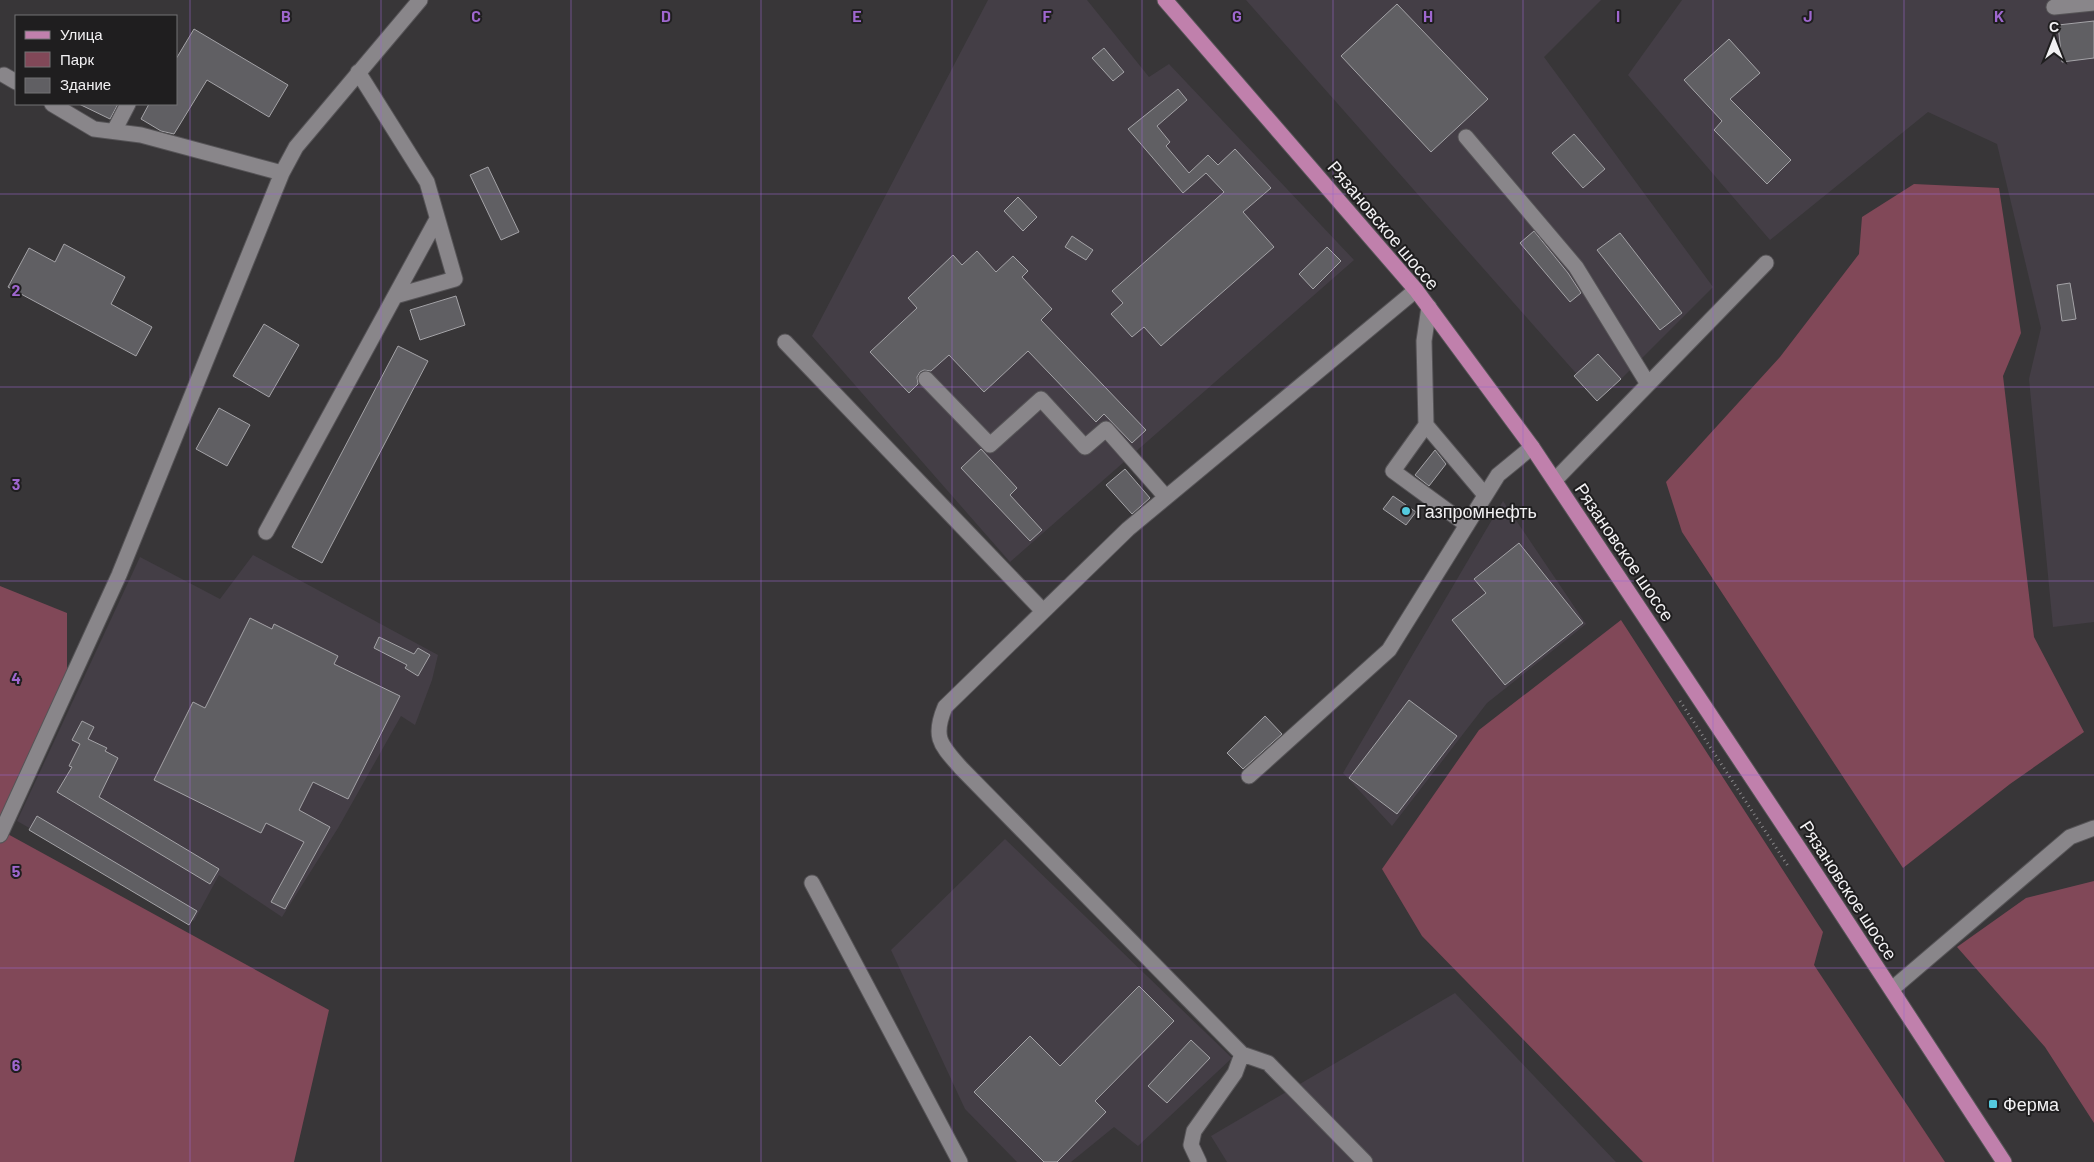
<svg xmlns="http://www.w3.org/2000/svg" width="2094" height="1162" viewBox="0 0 2094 1162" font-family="Barlow,sans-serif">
<rect width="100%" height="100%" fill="#383638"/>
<path fill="#443e46" d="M988 0H1087L1149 77 1169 64 1354 260 1010 562 812 336Z
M1246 0H1601L1544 57 1713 287 1621 379 1597 397Z
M1682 0H2094V622L2053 627 2029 379 2041 328 1997 144 1928 112 1770 240 1628 75Z
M1503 501 1586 624 1487 703 1392 826 1343 773Z
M253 555 438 655 432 680 415 725 401 716 338 828 282 917 219 875 194 921 17 821 140 557 220 599Z
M1005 839 1232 1058 1138 1146 1114 1127 1071 1162H1017L965 1109 891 950Z
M1455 993 1616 1162H1227L1211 1136Z"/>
<path fill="#814858" d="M1914 184 1999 188 2021 333 2003 376 2034 637 2084 732 2010 784 1903 868 1682 532 1666 482 1780 357 1859 254 1862 217Z
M0 586 67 613V689L4 832 329 1010 294 1162H0Z
M1621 620 1823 932 1814 965 1945 1162H1643L1422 936 1382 869 1479 730Z
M2094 881V1123L2045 1047 1957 947 2026 898Z"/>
<path fill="#605f63" stroke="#a4a3a7" d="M1397 4 1488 99 1431 152 1341 56Z
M2094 21V58L2062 62 2058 25Z
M194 29 288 85 269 117 207 80 174 134 161 131 141 119 149 104H176V59Z
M1729 39 1760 73 1730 99 1791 160 1767 184 1714 130 1722 121 1684 80Z
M1104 48 1124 72 1113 81 1092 58Z
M1178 89 1187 100 1157 126 1170 142 1166 146 1189 173 1208 155 1218 165 1235 149 1271 188 1243 212 1274 247 1161 346 1144 327 1132 337 1111 314 1123 303 1112 291 1224 192 1206 173 1183 193 1128 129Z
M79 104H118L110 119Z
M1574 134 1605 169 1583 188 1552 153Z
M488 167 519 232 501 240 470 175Z
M1018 197 1037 217 1023 231 1004 211Z
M1534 231 1568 273 1581 293 1570 302 1520 243Z
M1620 233 1682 313 1660 330 1597 250Z
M1072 236 1093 250 1086 260 1065 247Z
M64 244 125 277 111 304 152 327 136 356 8 287 29 248 55 262Z
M1327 247 1341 261 1313 289 1299 274Z
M977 251 996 272 1013 256 1028 271 1022 277 1052 309 1041 320 1146 430 1132 443 1104 414 1096 422 1028 351 984 392 949 355 931 371 924 370 920 372 917 377 918 384 909 393 870 352 917 308 908 298 953 255 962 265Z
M2070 283 2076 319 2062 321 2057 285Z
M456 296 465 325 420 340 410 310Z
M264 324 299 345 269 397 233 376Z
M398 346 428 361 322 563 292 547Z
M1598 354 1621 379 1597 401 1574 376Z
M219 408 250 425 227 466 196 449Z
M981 449 1017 488 1010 495 1042 530 1030 541 961 468Z
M1435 450 1446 464 1429 486 1415 475Z
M1125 469 1150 498 1132 514 1106 485Z
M1393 496 1416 512 1406 525 1383 509Z
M1519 543 1583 623 1505 685 1452 620 1486 593 1474 579Z
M250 618 272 629 274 624 338 656 334 664 400 696 348 799 313 782 299 810 330 827 285 909 271 902 304 842 266 823 261 833 154 780 193 702 205 708Z
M379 637 414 654 418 648 430 655 418 676 405 668 407 665 374 648Z
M1409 700 1457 736 1397 814 1349 778Z
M1265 716 1282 734 1243 769 1227 753Z
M82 721 94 727 88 739 107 748 105 751 118 758 99 797 219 869 210 884 57 792 72 767 69 766 80 744 72 740Z
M37 816 197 911 189 925 29 830Z
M1139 986 1174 1021 1095 1101 1106 1112 1057 1162H1044L974 1092 1030 1036 1060 1066Z
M1191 1040 1210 1058 1167 1103 1148 1086Z"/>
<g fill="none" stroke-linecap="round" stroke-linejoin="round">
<g stroke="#565457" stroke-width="17">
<path id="minor" d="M2054 7 2094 3
M358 72 427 182 455 279 395 296
M4 75 16 82
M52 104 94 129 141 135 282 173
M114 131 128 104
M1466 137 1576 267 1648 384
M1429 307 1424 341 1426 425 1393 471 1467 525
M785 342 1043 611
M926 379 990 445 1041 399 1085 447 1106 429 1165 496
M1426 425 1485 495
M1555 480 1766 263
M266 532 437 219
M1249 776 1389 650 1498 475 1532 447
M0 835 119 575 282 173 296 147 420 0
M812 883 960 1162
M1892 989 2070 837 2094 828
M1242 1054 1268 1063 1365 1162
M1199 1162 1191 1145 1194 1131 1235 1073 1242 1054 961 768C941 745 932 738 945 707L1128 529 1416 290"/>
</g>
<g stroke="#565457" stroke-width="17">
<path id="major" d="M1165 0 1416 290 1532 447 1804 856 2004 1162"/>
</g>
<path stroke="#888789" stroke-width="3" stroke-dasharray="1 4" stroke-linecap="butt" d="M1680 701 1788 866"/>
<use href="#minor" stroke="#89868a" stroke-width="15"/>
<use href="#major" stroke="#c080ac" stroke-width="15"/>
</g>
<path fill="none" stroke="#9f67cf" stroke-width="1" stroke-opacity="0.55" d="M190 0V1162M381 0V1162M571 0V1162M761 0V1162M952 0V1162M1142 0V1162M1333 0V1162M1523 0V1162M1713 0V1162M1904 0V1162M0 194H2094M0 387H2094M0 581H2094M0 775H2094M0 968H2094"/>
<g fill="#54cade" stroke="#1f1e1f" stroke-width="2">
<circle cx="1406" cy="511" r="5"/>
<rect x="1988" y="1099" width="10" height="10" rx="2.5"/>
</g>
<g text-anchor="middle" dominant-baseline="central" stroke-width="4" stroke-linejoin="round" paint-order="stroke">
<g font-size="18" fill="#f2f1f3" stroke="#1f1e1f">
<text transform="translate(1384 225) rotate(50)">Рязановское шоссе</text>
<text transform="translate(1625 552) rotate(56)">Рязановское шоссе</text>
<text transform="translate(1849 890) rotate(57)">Рязановское шоссе</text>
</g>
<g font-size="18" fill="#f2f1f3" stroke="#1f1e1f" text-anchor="start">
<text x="1416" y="511">Газпромнефть</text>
<text x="2003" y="1104">Ферма</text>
</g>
</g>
<g font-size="16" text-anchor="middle" font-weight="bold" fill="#9f67cf" stroke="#1f1e1f" stroke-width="4" stroke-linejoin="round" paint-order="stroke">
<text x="286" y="22">B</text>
<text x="476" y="22">C</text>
<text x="666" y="22">D</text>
<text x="857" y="22">E</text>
<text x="1047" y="22">F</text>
<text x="1237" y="22">G</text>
<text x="1428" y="22">H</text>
<text x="1618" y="22">I</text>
<text x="1808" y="22">J</text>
<text x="1999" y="22">K</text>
<text x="16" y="296">2</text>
<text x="16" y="490">3</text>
<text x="16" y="684">4</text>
<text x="16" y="877">5</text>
<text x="16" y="1071">6</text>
</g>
<rect x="15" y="15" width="162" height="90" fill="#1f1e1f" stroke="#737274"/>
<rect x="25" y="31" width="25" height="8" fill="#c080ac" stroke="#737274"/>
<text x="60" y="40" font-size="15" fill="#f2f1f3">Улица</text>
<rect x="25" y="52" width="25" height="15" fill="#814858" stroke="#737274"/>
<text x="60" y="65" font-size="15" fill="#f2f1f3">Парк</text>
<rect x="25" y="78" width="25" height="15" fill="#605f63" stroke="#737274"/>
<text x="60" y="90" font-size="15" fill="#f2f1f3">Здание</text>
<g transform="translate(2054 40)" stroke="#1f1e1f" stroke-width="4" paint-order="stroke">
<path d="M0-4L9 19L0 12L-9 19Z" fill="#f2f1f3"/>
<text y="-8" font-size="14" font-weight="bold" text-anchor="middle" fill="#f2f1f3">С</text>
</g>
</svg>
